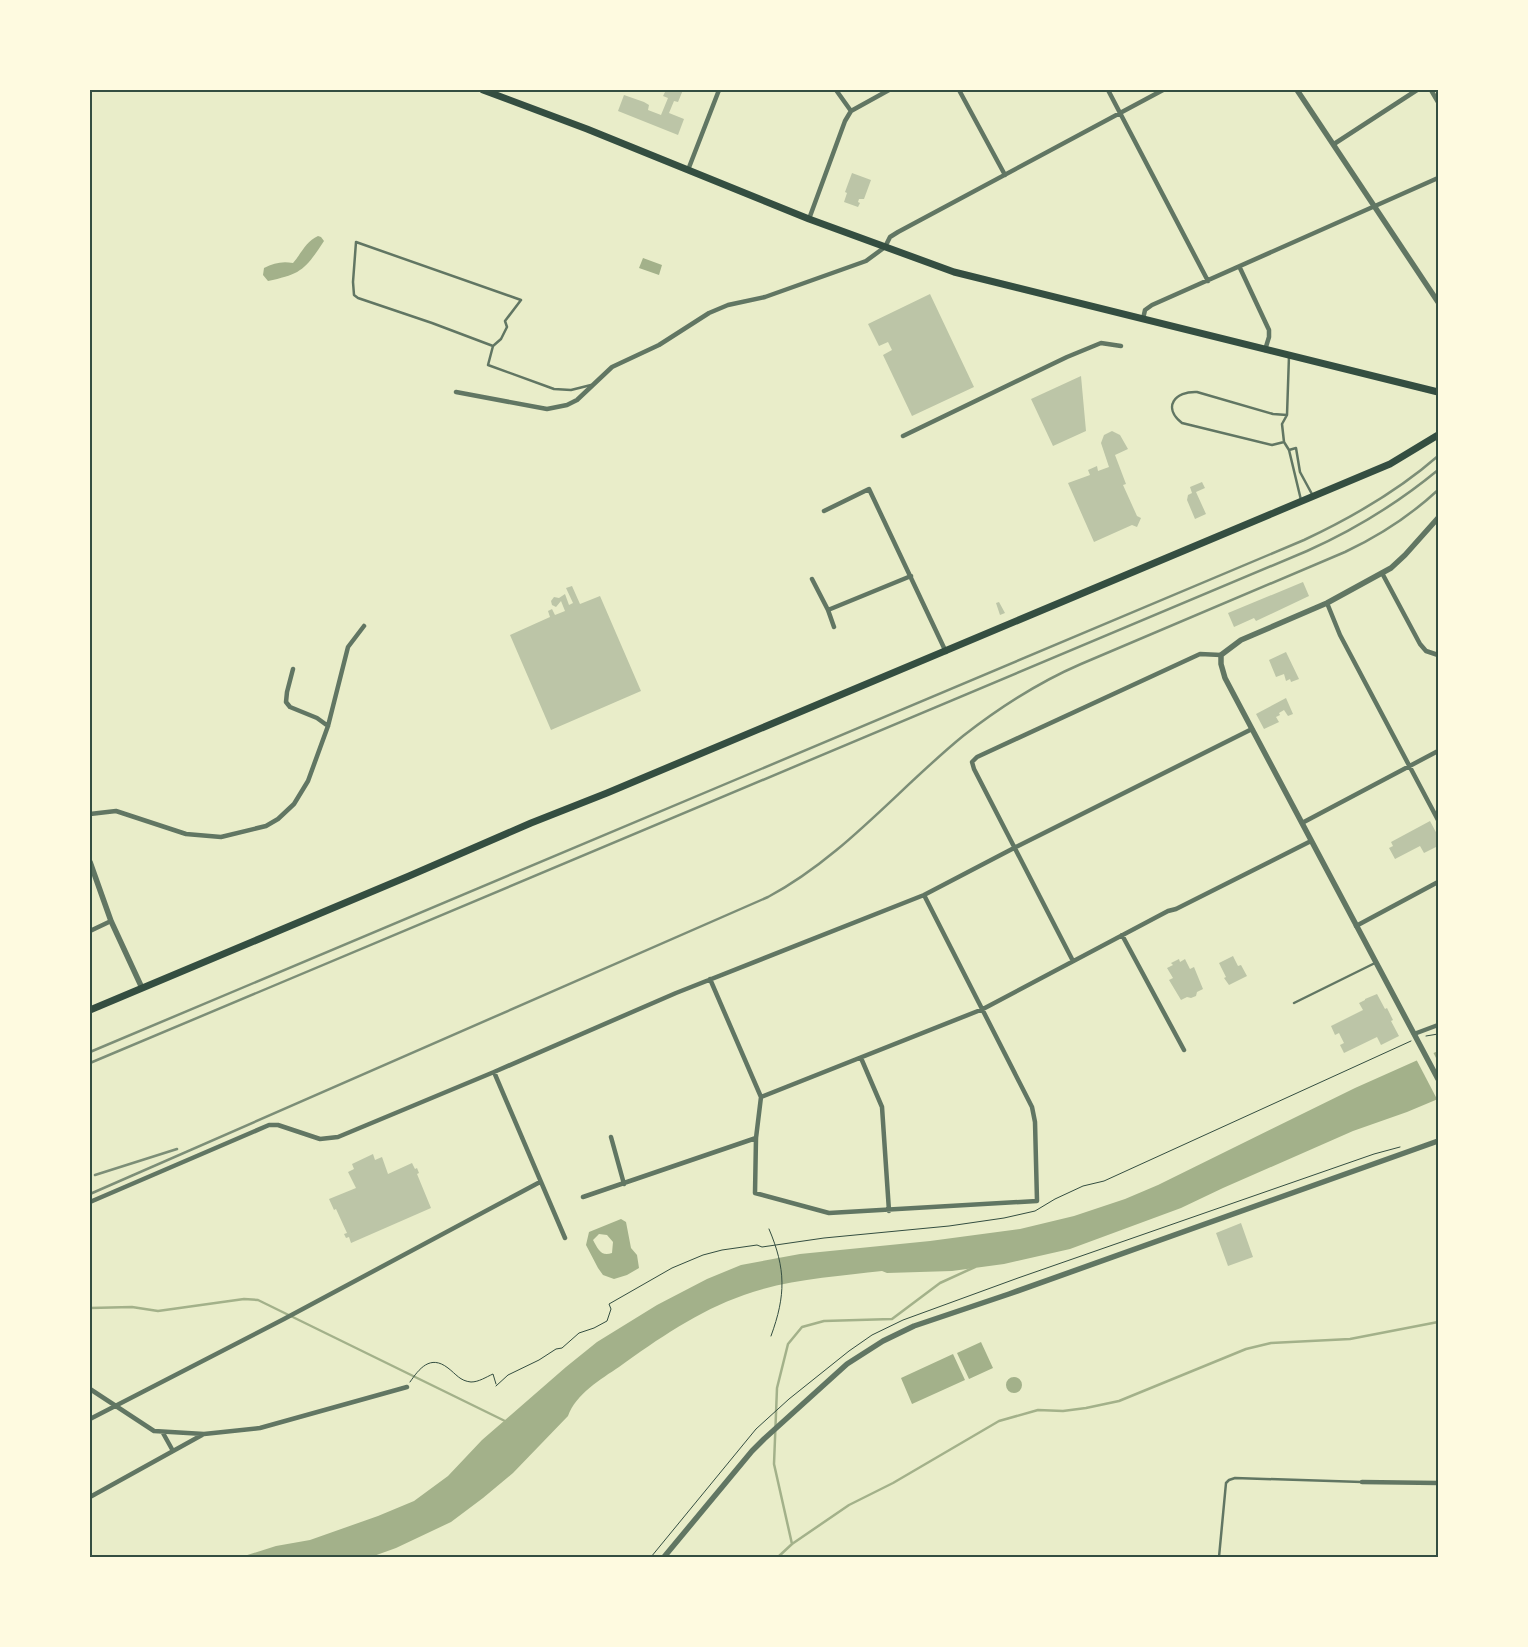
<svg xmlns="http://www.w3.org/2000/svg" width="1528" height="1647" viewBox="0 0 1528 1647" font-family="Figtree,sans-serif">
<rect width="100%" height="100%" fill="#e9edc9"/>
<path fill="#a3b18a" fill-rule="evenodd" d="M318 236 321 237 324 241C305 270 301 274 268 281L263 275 264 268C274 263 282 261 293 263 301 254 306 241 318 236Z
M643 258 662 265 659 275 639 268Z
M1438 1051V1099L1407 1112 1353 1131 1223 1188 1181 1208 1070 1249 1004 1264 952 1271 887 1273 882 1271C839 1276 784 1280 744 1295 698 1311 658 1339 619 1367 601 1379 576 1394 568 1416L513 1473 483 1498 451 1522 396 1548 371 1557H241L276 1546 310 1540 378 1516 414 1501 448 1476 482 1440 566 1367 597 1342 657 1305 707 1279 741 1265 800 1254 930 1241 1020 1229 1074 1216 1125 1199 1158 1185 1355 1088Z
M621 1219 626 1222 631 1248 637 1255 639 1268 627 1275 614 1279 603 1275 598 1268 586 1245 589 1232ZM599 1234 607 1235 613 1242 612 1253C601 1257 598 1249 593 1240Z
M981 1342 993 1368 969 1379 957 1353Z
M953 1354 965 1380 912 1404 901 1378Z
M1006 1385a8 8 0 1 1 16 0a8 8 0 1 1-16 0Z"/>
<path fill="#e9edc9" d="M1432 1050 1438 1062V1101L1415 1057Z"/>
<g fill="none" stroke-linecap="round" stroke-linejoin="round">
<path stroke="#a3b18a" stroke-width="2.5" d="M90 1308 132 1307 158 1311 244 1299 258 1300 507 1422
M792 1544 849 1505 893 1483 999 1421 1038 1410 1063 1411 1086 1408 1119 1401 1246 1349 1271 1343 1350 1339 1438 1322
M778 1557 792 1544 774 1464 777 1388 788 1344 802 1327 824 1321 892 1319 940 1283 975 1267"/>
</g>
<path fill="#bcc5a7" d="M666 90H683L678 102 674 101 669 113 684 119 678 135 618 111 624 95 644 102 649 105 648 110 661 115 668 98 663 96Z
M852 173 871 180 864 199H859L858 202 860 203 858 207 844 202 847 193 845 192Z
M930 294 974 387 912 416 883 355 892 350 888 342 879 346 868 324Z
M1081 376 1086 431 1053 446 1031 399Z
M1112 431 1120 435 1128 449 1115 455 1126 484 1123 485 1137 516 1141 518 1137 527 1132 525 1094 542 1068 483 1090 475 1088 470 1097 466 1098 471 1109 467 1101 443 1104 435Z
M1202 482 1205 488 1196 492 1206 514 1195 519 1187 500 1188 495 1192 493 1190 487Z
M1303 582 1309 596 1256 621 1254 618 1234 627 1228 613Z
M572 586 580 604 600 596 641 691 551 730 510 635 550 617 548 611 552 609 555 615 565 611 561 601 556 607 552 605 551 601 554 597 559 598 565 594 569 605 573 603 566 588Z
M999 602 1005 613 1000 615 996 603Z
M1286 652 1299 679 1291 682 1290 679 1286 681 1284 674 1276 677 1269 660Z
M1286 698 1293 714 1288 716 1284 710 1279 713 1280 715 1276 717 1279 722 1264 729 1256 714Z
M1430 821 1438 836V846L1424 853 1420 846 1395 859 1389 848 1393 846 1391 842Z
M1233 956 1238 966 1241 965 1247 976 1229 985 1224 978 1226 977 1219 963Z
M1179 959 1180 962 1185 959 1190 969 1194 967 1203 989 1197 992 1196 996 1191 998 1187 997 1181 1000 1169 980 1173 978 1167 968 1173 965 1171 963Z
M1377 994 1385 1009 1387 1008 1393 1020 1391 1021 1399 1036 1381 1045 1377 1037 1344 1053 1340 1045 1344 1043 1339 1033 1335 1035 1331 1026 1363 1010 1359 1003 1365 1000V999Z
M373 1154 375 1160 382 1157 388 1174 412 1163 415 1169 417 1168 419 1173 417 1174 431 1208 351 1243 349 1237 346 1238 344 1234 347 1233 336 1209 334 1210 329 1199 356 1188 348 1172 354 1169 352 1164Z
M1241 1223 1253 1257 1228 1266 1216 1233Z"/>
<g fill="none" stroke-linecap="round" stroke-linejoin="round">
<path stroke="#344e41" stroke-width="1" d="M1426 1036 1438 1034
M769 1229C786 1269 786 1295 771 1336
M410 1382C419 1369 430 1354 448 1368 456 1374 460 1381 471 1382 479 1382 486 1377 493 1374L496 1384
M496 1386 508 1375 539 1360 556 1349 562 1348 579 1333 594 1328 607 1321 611 1309 609 1304 672 1268 703 1255 722 1250 757 1245 762 1247 824 1238 949 1226 1004 1218 1035 1211 1055 1199 1083 1186 1104 1181 1411 1041
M651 1557 756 1429 789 1399 849 1351 872 1335 903 1320 1018 1278 1374 1154 1400 1147"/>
<path stroke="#617663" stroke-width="2.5" d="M493 346 501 339 507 327 505 321 521 300 356 242 353 282 354 295 358 298 432 323 493 346 488 365 554 389 571 390 591 385
M1289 356 1287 415 1282 424 1284 442 1289 450 1301 500
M1284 442 1272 445 1182 423C1162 407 1175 391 1197 392L1273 414 1287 415
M1289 450 1296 448 1300 472 1313 496
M1294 1003 1375 963
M1219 1557 1226 1483 1229 1480 1235 1478 1362 1482"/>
<path stroke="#617663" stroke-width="4.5" d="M836 90 851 111
M959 90 1005 175
M1108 90 1208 281
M1431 90 1438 102
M1334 144 1417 90
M688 170 719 90
M809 219 845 121 851 111 889 90
M1240 268 1269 330V337L1265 350
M1143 319 1145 310 1152 305 1438 178
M456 392 547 409 567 405 577 400 612 367 659 345 709 313 728 305 765 297 866 261 885 247 890 237 898 232 1163 90
M903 436 1067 357 1101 343 1121 346
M824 511 869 489 946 652
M1382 573 1420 644 1426 651 1438 655
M812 579 828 610 834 627
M1327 603 1340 635 1438 820
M828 610 911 576
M293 669 287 692 286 702 290 707 317 718 328 726
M90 814 116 811 186 834 221 837 266 826 278 819 294 804 308 781 328 726 348 647 364 626
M1302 823 1438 751
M1356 926 1438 882
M90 931 111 921
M1122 935 1184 1050
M1073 961 974 769 972 762 977 757 1200 654 1221 655
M710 979 761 1097 756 1138 755 1193 829 1213 1037 1201 1035 1122 1032 1107 924 895
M1414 1034 1438 1025
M861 1058 882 1107 889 1211
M494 1072 565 1238
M761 1097 983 1009 1168 911 1176 909 1311 841
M611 1137 624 1184
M583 1197 756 1138
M90 1202 269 1125H278L320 1139 338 1137 494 1072 676 993 924 895 1014 848 1252 729
M90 1389 154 1431 204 1434 260 1428 407 1387
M90 1419 284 1319 540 1182
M163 1433 173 1451
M1362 1482 1438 1483
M90 1497 202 1435"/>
<path stroke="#617663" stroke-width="5.5" d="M1297 90 1438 302
M1438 518 1405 555 1391 568 1327 603 1241 640 1221 655V664L1225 678 1252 729 1438 1079
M90 862 111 921 142 988
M664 1557 752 1451 764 1439 847 1364 883 1341 914 1326 1009 1294 1438 1141"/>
<path stroke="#344e41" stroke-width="7" d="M483 90 587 129 809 219 954 272 1438 392
M90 1010 409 876 531 823 607 793 1390 464 1438 435"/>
<path stroke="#7c8e77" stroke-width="2.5" d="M90 1052 1304 540C1353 517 1398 491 1438 456
M90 1063 1307 551C1354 530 1398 503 1438 470
M95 1175 177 1149
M90 1194 768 897C843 857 898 789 963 736 999 708 1039 682 1081 664L1345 552C1379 536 1410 516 1438 490"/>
</g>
<rect width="1528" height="1647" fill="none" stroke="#fefae0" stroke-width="182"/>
<rect x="91" y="91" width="1346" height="1465" fill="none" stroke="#344e41" stroke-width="2"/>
</svg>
